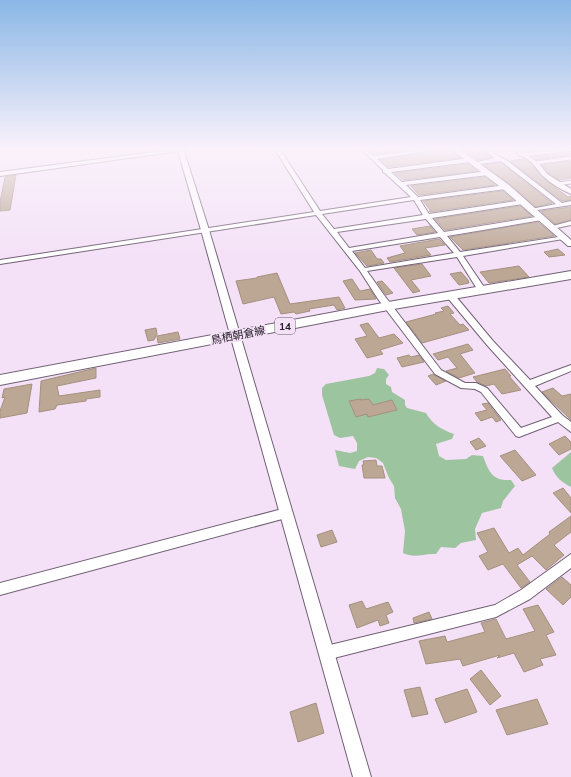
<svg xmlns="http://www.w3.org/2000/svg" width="571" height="777" viewBox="0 0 571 777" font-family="Mulish,'Noto Sans JP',sans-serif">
<rect width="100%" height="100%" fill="#f4e1f7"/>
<path fill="#9cc49f" d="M377 368 384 369 389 375 386 379V384L391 387 392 392 405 400V405L407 408 426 413C432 424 442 430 454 434L452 439 436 444 439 456 446 460 466 459 472 455 483 456C489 472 492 481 511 480L515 486 503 501 501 508 482 513 475 529 476 540 461 543 455 548 441 547 436 554C422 553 416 559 403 553L405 531 401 509 395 498 394 486 389 478 383 463 376 458 368 457 359 461 355 469 339 466 335 450 350 453 357 451V443L353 436 340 438 334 435 322 395V388L326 384 369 376 375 373Z
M571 452V487C562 482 556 478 552 468Z"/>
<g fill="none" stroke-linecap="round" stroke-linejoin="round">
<path stroke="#9dbbe3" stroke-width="1.5" d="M509 148 530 162 548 180"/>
</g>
<path fill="#bca795" stroke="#a5907f" d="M368 148H393L394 151 418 148 374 154Z
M461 148H481L491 157 478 160Z
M449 149 460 158 388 167 380 160Z
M571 153V155L537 160 533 157Z
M524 159 529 162 548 182 568 197 571 196V200L562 201 510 161Z
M571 161V178L559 180 548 173 542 165Z
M500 163H501L552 203 536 207 510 184 484 165Z
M468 164 477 171 404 180 395 173Z
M16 175 10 210 0 211V202L5 177Z
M485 177 495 185 419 195 411 186Z
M503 191 513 200 430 212 429 211H431L423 201Z
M520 206 532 216 445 230 435 219Z
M571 207V220L555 224 541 211Z
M538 222 554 236 463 250 450 237Z
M430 226 435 232 417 235 412 229Z
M439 239 445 245 425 248 431 255 390 262 387 258 405 253 400 246Z
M558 249 565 255 549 257 544 252Z
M371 250 377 259H381L384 263 367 266 355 253Z
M422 264 431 276 411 280 420 291 413 293 394 268Z
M519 266 529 277 489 283 480 272Z
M461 272 468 280 469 283 459 285 450 274Z
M277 273 290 304 339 297 345 308 337 310 334 305 309 309 310 311 296 314 294 312 281 314 274 297 243 304 236 281 257 278V277Z
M352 279 360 291 370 289 376 299 355 300 343 281Z
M382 281 393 293 386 295 377 282Z
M448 306 454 313 450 314 460 325 463 324 469 330 422 343 406 322 436 314 435 313 444 311 441 308Z
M368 323 379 338 394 334 403 343 380 350 383 354 367 358 355 339 367 336 360 325Z
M156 328 157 334 154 340 148 341 145 330Z
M178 332 180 339 158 343 157 336Z
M468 344 473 350 460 354 475 373 459 378 446 371 457 368 448 357 438 360 433 354Z
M409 355 411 357 419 355 424 362 402 367 397 358Z
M96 368V378L57 386 59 396 100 390V397L86 399V401L57 405 55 409 39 412 41 381Z
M505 369 511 376H509L521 390 502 394 494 384 486 386 477 382 473 377Z
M433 374 434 375 446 381 436 385 428 376Z
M32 384 27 413 0 418V411L5 397 2 398 4 389Z
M553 388 562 396 571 394V420L542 392Z
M361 399V400L369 399 373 405 392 400 397 410 368 417 367 414 356 417 349 401Z
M488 403 501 420 496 422 492 417 481 421 475 413 487 410 482 404Z
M565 436 571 442V449L559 455 549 444Z
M479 438 486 446 476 450 470 442Z
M515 450 536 475 522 481 500 456Z
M376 460 377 466H382L385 478H364L362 465H364L363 461Z
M563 488 571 498V513L553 493Z
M571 516V532L554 545 564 555 546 570 532 556 517 565 530 582 521 588 503 564 488 570 479 556 488 552 477 533 494 528 509 553 518 548 523 555 550 534 549 532Z
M332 530 337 542 321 547 317 535Z
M562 577 571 585V597L563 605 546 589Z
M362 601 366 609 388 602 393 612 386 615 389 623 380 626 378 620 357 628 349 605Z
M538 605 554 632 546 635 556 655 540 659 543 665 524 672 514 653 497 658 500 655 463 666 460 659 426 664 419 641 445 636 447 642 485 632 481 623 496 619 506 639 535 631 523 609Z
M429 612 432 619 414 623 413 618Z
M481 670 501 696 490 705 470 679Z
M420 687 428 714 412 717 404 690Z
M467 689 477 712 445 723 435 699Z
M537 699 548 724 507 735 496 710Z
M316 703 324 733 298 742 290 712Z"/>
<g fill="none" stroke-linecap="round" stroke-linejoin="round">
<g stroke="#716174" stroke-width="4.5">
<path id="service" d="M536 163 571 158
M558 184 571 182"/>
</g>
<g stroke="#716174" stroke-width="2">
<path id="minor" d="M184 148H201L0 176V172Z
M274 148H279L320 211 411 197 385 173 383 172V170L360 148H365L374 156 432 148H449L377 159 388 169 470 158 473 160 470 162 391 172 402 182 488 171 491 173 488 175 406 185 418 197 506 185 509 187 506 189 420 200 429 214 523 200 526 202 523 204 432 218 444 232 542 216 545 218 542 220 447 236 460 252 565 236 566 237 563 239 463 256 486 290 482 292H479L457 257 367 271 384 295 441 370 465 383H476L487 388 521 428 552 417 487 345 447 297V293H453L493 341 530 380 571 365V371L535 386 562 415 571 422V432L558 422 519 437 516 436 481 392 475 389 461 388 435 374 378 299 360 271 316 215 0 264V260L314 212ZM414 200 423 215 334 229 322 214ZM426 219 438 233 349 248 337 232ZM440 237 454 253 365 268 352 251Z
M482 148C491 148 496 157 505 159L562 203 571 201V205L531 211V209L556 204 501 161 473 165V163L494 158Z
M511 148H517L524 153 571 148V151L528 156 538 162 547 174 571 189V194C562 190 550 183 543 176 536 169 531 157 519 156V154Z
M571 221V225L552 229 549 227Z
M286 508 290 509 291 513 290 517 286 518 0 595V583Z
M571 554V568L530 599 496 617 326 660 321 658 319 653 321 648 326 646 495 605 521 590Z"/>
</g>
<g stroke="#716174" stroke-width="2">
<path id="tertiary" d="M177 148H183L209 230 371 777H353L201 230Z
M450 148H458L509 185 571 240V246H568L503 189Z"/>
</g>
<g stroke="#716174" stroke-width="2">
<path id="primary" d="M571 271V279L388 310 0 385V375L388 302Z"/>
</g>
<use href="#service" stroke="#fff" stroke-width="3"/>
<use href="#minor" fill="#fff" fill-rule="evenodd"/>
<use href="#tertiary" fill="#fff" fill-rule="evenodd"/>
<use href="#primary" fill="#fff" fill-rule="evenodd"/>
</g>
<linearGradient id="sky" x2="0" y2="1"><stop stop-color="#8ab7e6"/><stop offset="0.58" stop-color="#faf2fb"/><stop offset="1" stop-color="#faf2fb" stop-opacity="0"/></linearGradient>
<rect width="571" height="257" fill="url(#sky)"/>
<g text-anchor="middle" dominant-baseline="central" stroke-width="4" stroke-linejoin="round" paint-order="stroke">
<rect fill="#f4e1f7" stroke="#645a66" stroke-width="1" x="275" y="318" width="20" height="16" rx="3"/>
<g font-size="10" font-weight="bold" fill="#262028">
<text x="285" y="326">14</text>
</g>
<g font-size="11" fill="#262028" stroke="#f4e1f7">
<text transform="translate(238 335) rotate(-11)">鳥栖朝倉線</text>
</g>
</g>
</svg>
